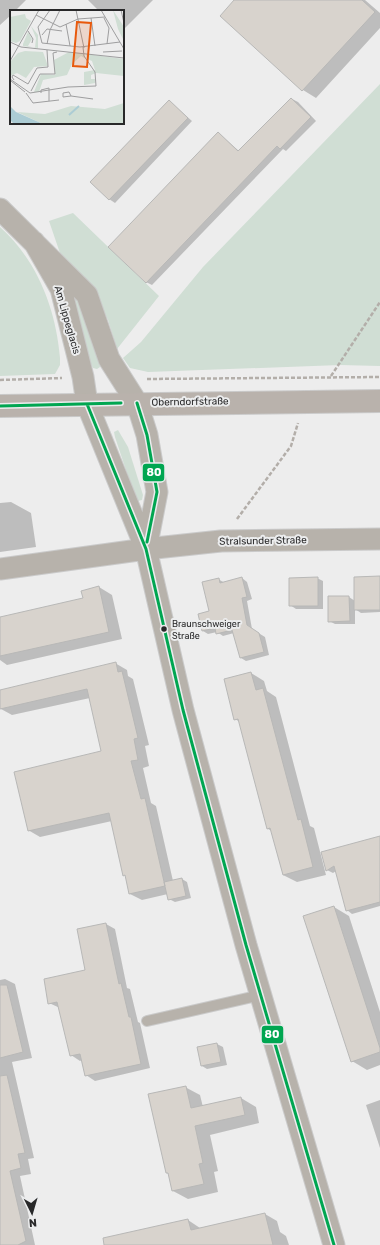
<svg xmlns="http://www.w3.org/2000/svg" width="380" height="1245" viewBox="0 0 380 1245" font-family="Rubik,sans-serif">
<rect width="100%" height="100%" fill="#ededed"/>
<path fill="#d0ded4" d="M380 84V366L340 365 148 372 130 368 123 358 141 342 203 267Z
M73 213 159 296 117 349 108 320 94 291 61 256 49 221Z
M0 227C37 260 56 309 60 358V365L55 374 0 376Z
M71 286 79 300 99 362 100 367 97 369 93 368 91 364Z
M118 430 128 447 143 495 142 500 138 501 135 497 115 437 114 432Z"/>
<path fill="#0003" d="M0 0H26L15 11H11V15L0 25Z
M88 0H153L124 29 123 11H99Z
M236 0H365L380 13V28L316 98 303 90 221 16Z
M292 99 298 102 316 121 286 151 283 149 152 285 146 282 218 133 239 151Z
M169 101 192 121 115 203 109 199Z
M11 502 31 513 36 547 0 552V503Z
M380 577V612L361 613 355 609V624H335L329 621V597H349L355 601Z
M242 578 247 582 252 599 247 601 252 629 265 637 269 655 246 661 241 658 234 633 223 636 217 632 208 634 203 631 210 612 218 579 225 583Z
M317 578 323 581V609H296L290 605Z
M99 587 112 595 122 639 7 665 0 660V618L84 599Z
M115 663 127 670 128 676 133 679 149 745 145 746 149 766 143 768 151 803 156 806 173 881 182 879 187 882 191 898 175 902 169 899 168 894 142 900 130 894 112 821 40 837 28 830 102 752 90 698 12 715 1 709 0 691Z
M251 673 264 681 267 691 276 697 310 826 314 828 326 875 297 882 283 875 272 831 268 829 240 722 235 719Z
M380 837V906L352 914 347 910 336 871 333 873 327 870Z
M334 907 349 916 380 1012V1065L367 1070 352 1061Z
M106 924 115 929 127 988 130 989 138 1022 140 1023 150 1068 95 1081 86 1075 82 1060 80 1061 71 1055 60 1008 49 1003 87 971Z
M5 979 15 984 32 1058 12 1062 34 1158 28 1159 31 1174 20 1176 35 1245H0V980Z
M217 1044 223 1047 227 1065 207 1069 202 1066Z
M185 1087 200 1095 203 1107 241 1098 256 1107 259 1123 210 1135 218 1171 214 1172 218 1192 188 1199 173 1191 169 1174 167 1173Z
M380 1100V1148L366 1105Z
M265 1214 277 1221 280 1232 286 1236 289 1245H133L188 1220 200 1228Z"/>
<path fill="#d8d3cd" stroke="#b8b8b7" d="M234 0H362L375 12 302 91 220 16Z
M291 98 311 117 280 149 277 146 146 283 108 247 218 132 238 151Z
M169 100 188 118 109 200 90 182Z
M380 576V610H354V577Z
M242 577 247 597 242 598 247 625 259 633 264 652 240 658 232 630 216 634 215 628 202 631 198 614 209 611 202 582 219 578 220 583Z
M318 577V606H289V578Z
M99 586 109 632 0 656V617L83 598 81 591Z
M328 596H349L350 621 328 622Z
M116 662 118 672 122 671 138 738 134 739 138 760 131 761 141 799 145 798 165 886 129 894 125 875 123 876 109 813 28 831 14 772 101 751 87 689 0 709V690Z
M251 672 256 690 263 688 298 820 301 819 313 867 283 875 270 828 267 829 238 719 234 720 224 679Z
M380 836V902L346 911 334 866 326 871 321 852Z
M182 878 186 896 168 900 164 882Z
M334 906 380 1048V1052L351 1062 303 916Z
M106 923 119 984 121 983 129 1017H131L141 1064 85 1076 80 1054 70 1056 57 1002 48 1004 44 979 85 970 77 929Z
M0 985H7L23 1052 0 1058Z
M217 1043 221 1062 201 1066 197 1047Z
M7 1075 25 1153 18 1154 21 1168 10 1171 26 1241 18 1245H0V1076Z
M186 1086 191 1108 241 1097 245 1115 195 1126 203 1163 199 1164 204 1184 172 1191 168 1173H166L148 1094Z
M265 1213 273 1245H104L103 1238 188 1219 191 1230Z"/>
<g fill="none" stroke-linecap="round" stroke-linejoin="round">
<g stroke="#cacaca" stroke-width="12">
<path id="lane" d="M147 1021 261 995"/>
</g>
<g stroke="#cacaca" stroke-width="23">
<path id="street" d="M0 209 87 295 109 359 137 403 147 435 157 492 146 549
M34 242 61 289 83 377 87 404 146 549 183 710 246 945 334 1245
M0 569 146 549 221 541 380 539"/>
</g>
<g stroke="#cacaca" stroke-width="24">
<path id="primary" d="M0 406 380 401"/>
</g>
<path stroke="#b3aea9" stroke-width="2.5" stroke-dasharray="4 2" stroke-linecap="butt" d="M331 376 380 302
M147 379 380 377
M0 380 62 378
M237 519 291 446 298 423"/>
<use href="#lane" stroke="#b7b2ab" stroke-width="10"/>
<use href="#street" stroke="#b7b2ab" stroke-width="21"/>
<use href="#primary" stroke="#b9b2ac" stroke-width="22"/>
<g stroke="#ecedee" stroke-width="6">
<path id="bus-1" d="M137 403 147 435 157 492 147 542
M87 404 146 549 183 710 246 945 334 1245
M0 406 121 403"/>
</g>
<use href="#bus-1" stroke="#00a651" stroke-width="3"/>
</g>
<circle fill="#282829" stroke="#ecedee" stroke-width="1.5" cx="164" cy="629" r="3.5"/>
<g text-anchor="middle" dominant-baseline="central" stroke-width="4" stroke-linejoin="round" paint-order="stroke">
<g font-size="9" fill="#282829" stroke="#ecedee" text-anchor="start">
<text x="172" y="624">Braunschweiger<tspan x="172" dy="12">Straße</tspan></text>
</g>
<g font-size="10" fill="#282829" stroke="#ecedee">
<text transform="translate(67 320) rotate(74)">Am Lippeglacis</text>
<text transform="translate(190 402) rotate(-1)">Oberndorfstraße</text>
<text transform="translate(263 541) rotate(-1)">Stralsunder Straße</text>
</g>
</g>
<g transform="translate(10 10)">
<rect width="114" height="114" fill="#ededed"/>
<path d="M103 0 114 17V31L108 19ZM15 4 16 8 21 11 10 31 6 33 0 31V7ZM21 16 28 25V38L13 36V34L18 22 22 29 18 36 25 38 26 28ZM15 41 33 42 38 56 24 57 16 68 7 63 0 66V52L8 43ZM59 42 73 44 76 49 71 46 62 54 57 65 33 70 29 82H24L31 64 45 65 44 50ZM76 44 114 49V66L86 63 81 65V69H86L85 73 74 75V62L85 60 82 51 77 49ZM114 93V114H33L7 102 35 104 61 96 95 99Z" fill="#d0ded4"/>
<path d="M0 96 6 102 33 114H4L0 110Z" fill="#acccd4"/>
<path fill="none" stroke="#acccd4" stroke-width="2" d="M59 105 69 96"/>
<path fill="none" stroke="#9e9e9f" stroke-width="1" d="M40 0 28 17 32 33 70 37 110 32M66 0 74 38M91 0 114 39M111 0 114 13M26 5 50 17 68 9 95 7M81 8 85 36M94 8 99 18 97 34M56 14 60 36M40 20 50 0M18 21 23 29 22 33M32 25 37 19 52 21M0 32 11 37 114 48M37 34 40 20M93 42 112 41M0 51 29 0M0 69 20 83 58 77 86 76 85 62 74 46 73 37M4 70 2 67 3 65 18 74 27 58 38 57 37 40M1 71 15 82M21 81 30 64H45L43 43 47 42M16 83 23 93 49 90M31 83V80L39 78V91M61 86 59 82 53 83V87L61 86 83 89"/>
<path fill="#e8590c" fill-opacity="0.15" stroke="#e8590c" stroke-width="2" d="M67 12 81 13 77 57 63 56Z"/>
<rect width="114" height="114" fill="none" stroke="#282829" stroke-width="2"/>
</g>
<g stroke="#ecedee" stroke-width="1.5">
<rect x="142" y="463" width="23" height="19" rx="4" fill="#00a651"/>
<rect x="261" y="1025" width="23" height="19" rx="4" fill="#00a651"/>
</g>
<g font-size="11" text-anchor="middle" font-weight="bold" fill="#fff">
<text x="154" y="476">80</text>
<text x="272" y="1038">80</text>
</g>
<g transform="translate(32 1213) rotate(175)" stroke="#ecedee" stroke-width="3" paint-order="stroke">
<path d="M0-3L7 15L0 10L-7 15Z" fill="#282829"/>
<text y="-6" font-size="11" font-weight="bold" text-anchor="middle" fill="#282829">N</text>
</g>
</svg>
